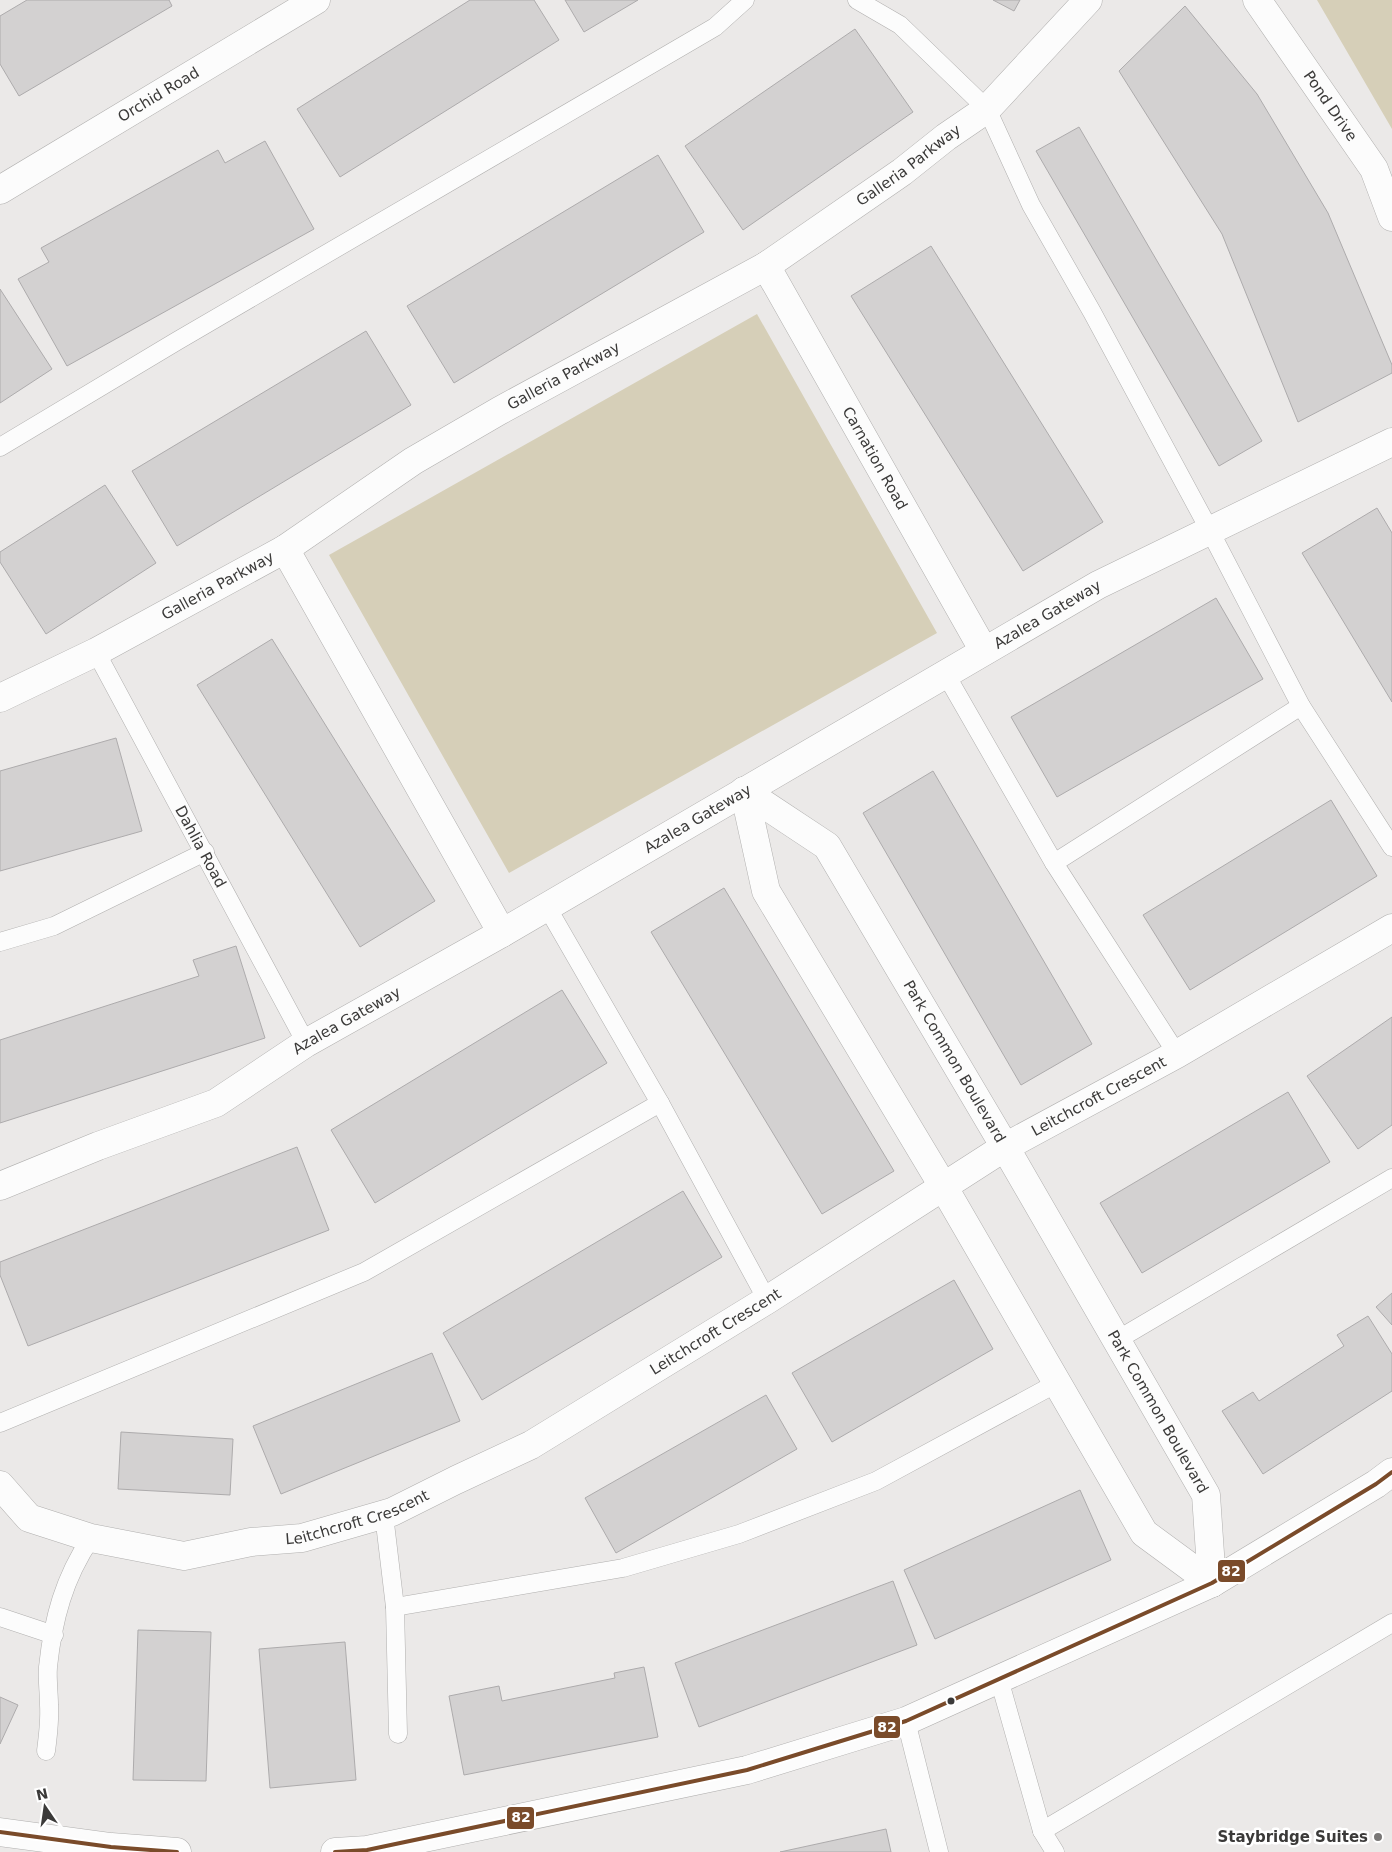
<svg xmlns="http://www.w3.org/2000/svg" width="1392" height="1852" viewBox="0 0 1392 1852" font-family="'DejaVu Sans',sans-serif">
<rect width="100%" height="100%" fill="#ebe9e8"/>
<path fill="#d6cfb8" d="M1317 0H1392V129Z
M757 314 937 633 509 873 329 555Z"/>
<path fill="#d3d1d1" stroke="#adabac" d="M27 0H169L172 6 19 96 0 64V16Z
M470 0H534L559 40 340 177 297 109Z
M565 0H638L584 32Z
M993 0H1020L1014 11Z
M1185 6 1257 94 1328 213 1392 365V373L1298 422 1222 234 1119 71Z
M855 29 913 112 743 230 685 146Z
M1079 127 1262 441 1219 466 1036 151Z
M265 141 314 229 67 366 18 279 49 262 41 248 218 150 225 163Z
M658 155 704 232 454 383 407 306Z
M931 246 1103 522 1023 571 851 296Z
M0 289 52 369 0 403Z
M366 331 411 405 177 546 132 471Z
M105 485 156 563 46 634 0 562V552Z
M1377 508 1392 533V702L1302 553Z
M1216 598 1263 679 1057 797 1011 717Z
M272 639 435 901 360 947 197 685Z
M116 738 142 831 0 871V771Z
M933 771 1092 1044 1021 1085 863 813Z
M1331 800 1377 876 1190 990 1143 915Z
M724 888 894 1171 822 1214 651 932Z
M236 946 265 1038 0 1123V1040L199 976 193 960Z
M562 990 607 1063 375 1203 331 1130Z
M1392 1017V1125L1358 1149 1307 1076Z
M1288 1092 1330 1162 1142 1273 1100 1203Z
M297 1147 329 1230 28 1346 0 1275V1262Z
M683 1191 722 1257 482 1400 443 1333Z
M954 1280 993 1349 832 1442 792 1373Z
M1392 1293V1325L1376 1307Z
M1368 1316 1392 1354V1391L1263 1474 1222 1411 1253 1392 1259 1401 1344 1346 1337 1335Z
M432 1353 460 1421 281 1494 253 1426Z
M766 1395 797 1449 616 1553 585 1498Z
M121 1432 233 1439 230 1495 118 1489Z
M1080 1490 1111 1560 935 1639 904 1570Z
M893 1581 917 1645 699 1727 675 1663Z
M138 1630 211 1632 206 1781 133 1780Z
M345 1642 356 1780 270 1788 259 1649Z
M644 1667 658 1737 464 1775 449 1696 499 1686 502 1701 615 1678 614 1673Z
M0 1697 18 1705 0 1744Z
M886 1829 891 1852H780Z"/>
<g fill="none" stroke-linecap="round" stroke-linejoin="round">
<g stroke="#b0afae" stroke-width="19">
<g id="service">
<path d="M857 0 900 25 987 109 1031 205 1092 312 1210 531 1301 706 1392 847"/>
<path d="M0 447 177 341 715 27 745 0"/>
<path id="s1" d="M96 652 306 1043"/>
<path d="M945 673 1054 863 1177 1054"/>
<path d="M1054 863 1301 706"/>
<path d="M547 907 660 1103 767 1300"/>
<path d="M0 942 54 926 205 852"/>
<path d="M1117 1340 1392 1178"/>
<path d="M0 1423 364 1272 660 1103"/>
<path d="M384 1515 395 1607 398 1734"/>
<path d="M395 1607 623 1568 739 1534 876 1481 1057 1383"/>
<path d="M0 1617 54 1635"/>
<path d="M999 1679 1042 1831 1055 1852"/>
<path d="M906 1721 939 1852"/>
<path d="M46 1751C48 1736 50 1721 49 1705 49 1693 47 1679 48 1667 53 1619 64 1578 91 1538"/>
<path d="M1042 1831 1392 1623"/>
</g>
</g>
<g stroke="#b0afae" stroke-width="29">
<g id="minor">
<path id="s2" d="M1257 0 1374 169 1392 217"/>
<path id="s3" d="M0 190 316 0"/>
<path id="s4" d="M766 266 984 651"/>
<path d="M285 549 502 933"/>
<path id="s5" d="M0 698 96 652 285 549 413 461 499 411 766 266 902 172 946 137 987 109 1088 0"/>
<path id="s6" d="M744 791 827 846 1005 1147 1206 1495 1212 1583"/>
<path d="M744 791 766 891 943 1186 1144 1533 1212 1583"/>
<path id="s7" d="M0 1186 98 1146 216 1103 306 1043 502 933 1098 585 1392 442"/>
<path id="s8" d="M0 1485 29 1518 91 1538 184 1556 251 1542 302 1538 392 1512 456 1480 531 1445 767 1300 1005 1147 1177 1054 1392 928"/>
<path d="M0 1832 111 1847 177 1852"/>
<path d="M335 1852 367 1850 747 1770 906 1721 1212 1583 1376 1484 1392 1472"/>
</g>
</g>
<use href="#service" stroke="#fcfcfc" stroke-width="18"/>
<use href="#minor" stroke="#fcfcfc" stroke-width="28"/>
<g stroke="#fff" stroke-width="8">
<path id="bus-1" d="M0 1832 111 1847 177 1852
M335 1852 367 1850 747 1770 906 1721 1212 1583 1376 1484 1392 1472"/>
</g>
<use href="#bus-1" stroke="#7a4b2a" stroke-width="4"/>
</g>
<circle fill="#3b3a39" stroke="#fff" stroke-width="2" cx="951" cy="1701" r="4.5"/>
<circle fill="#797776" stroke="#fff" stroke-width="2" cx="1378" cy="1837" r="5"/>
<g text-anchor="middle" dominant-baseline="central" stroke-width="5" stroke-linejoin="round" paint-order="stroke">
<g font-size="15" fill="#3b3a39" stroke="#fff">
<text stroke="none"><textPath href="#s3" startOffset="185">Orchid Road</textPath></text>
<text stroke="none"><textPath href="#s2" startOffset="129">Pond Drive</textPath></text>
<text stroke="none"><textPath href="#s5" startOffset="1055">Galleria Parkway</textPath></text>
<text stroke="none"><textPath href="#s5" startOffset="650">Galleria Parkway</textPath></text>
<text stroke="none"><textPath href="#s4" startOffset="221">Carnation Road</textPath></text>
<text stroke="none"><textPath href="#s5" startOffset="245">Galleria Parkway</textPath></text>
<text stroke="none"><textPath href="#s7" startOffset="1196">Azalea Gateway</textPath></text>
<text stroke="none"><textPath href="#s7" startOffset="791">Azalea Gateway</textPath></text>
<text stroke="none"><textPath href="#s1" startOffset="221">Dahlia Road</textPath></text>
<text stroke="none"><textPath href="#s7" startOffset="386">Azalea Gateway</textPath></text>
<text stroke="none"><textPath href="#s6" startOffset="350">Park Common Boulevard</textPath></text>
<text stroke="none"><textPath href="#s8" startOffset="1238">Leitchcroft Crescent</textPath></text>
<text stroke="none"><textPath href="#s8" startOffset="788">Leitchcroft Crescent</textPath></text>
<text stroke="none"><textPath href="#s6" startOffset="755">Park Common Boulevard</textPath></text>
<text stroke="none"><textPath href="#s8" startOffset="382">Leitchcroft Crescent</textPath></text>
</g>
<g font-size="15" font-weight="bold" fill="#3b3a39" stroke="#fff" text-anchor="end">
<text x="1368" y="1837">Staybridge Suites</text>
</g>
</g>
<g stroke="#fff" stroke-width="2">
<rect x="1217" y="1559" width="29" height="24" rx="5" fill="#7a4b2a"/>
<rect x="873" y="1715" width="28" height="24" rx="5" fill="#7a4b2a"/>
<rect x="506" y="1806" width="29" height="24" rx="5" fill="#7a4b2a"/>
</g>
<g font-size="14" text-anchor="middle" font-weight="bold" fill="#fff">
<text x="1231" y="1576">82</text>
<text x="887" y="1732">82</text>
<text x="521" y="1822">82</text>
</g>
<g transform="translate(45 1807) rotate(347)" stroke="#ffffff" stroke-width="4" paint-order="stroke">
<path d="M0-4L9 19L0 12L-9 19Z" fill="#3b3a39"/>
<text y="-8" font-size="14" font-weight="bold" text-anchor="middle" fill="#3b3a39">N</text>
</g>
</svg>
